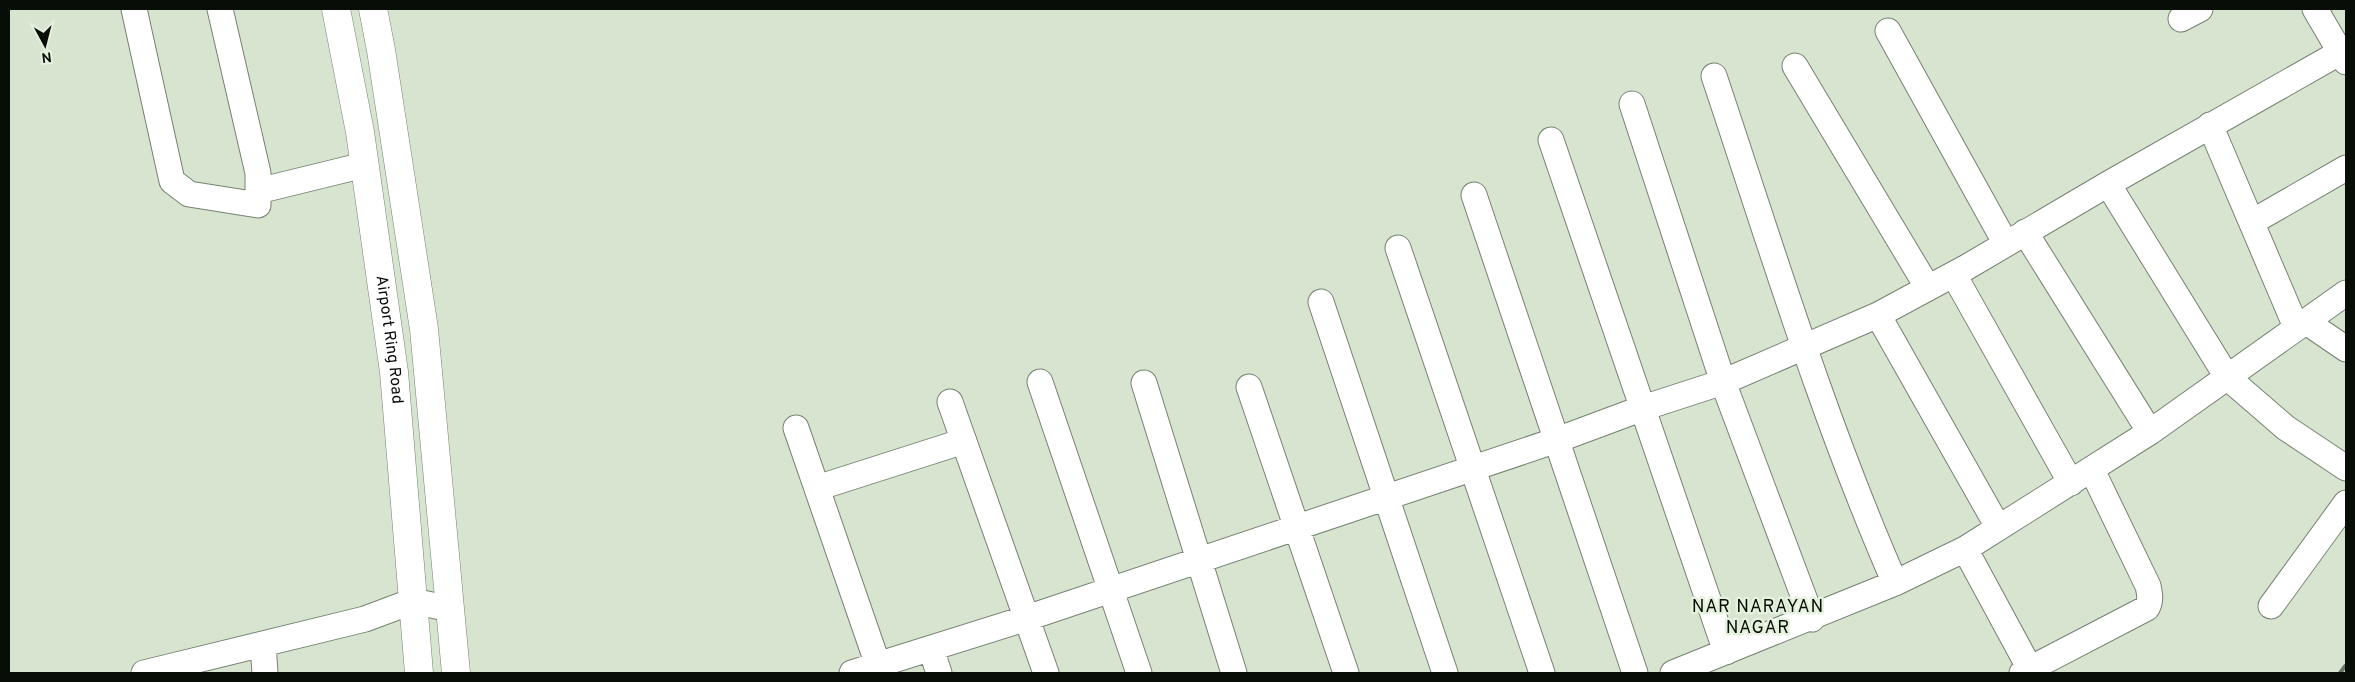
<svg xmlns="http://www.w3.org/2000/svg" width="2355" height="682" viewBox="0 0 2355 682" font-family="Overpass,sans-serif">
<rect width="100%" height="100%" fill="#d6e4d0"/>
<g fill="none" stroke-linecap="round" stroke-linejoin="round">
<g stroke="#768270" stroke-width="27">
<path id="minor" d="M134 9 172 181 189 194 258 205V173L220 9
M2315 9 2346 62
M2181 19 2200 9
M1888 31 2006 244
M1795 66 1928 288
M1714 76C1771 246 1823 419 1895 583
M1632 104 1723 382 1812 619
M2210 125 2296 327
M1551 140 1726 652
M2108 184 2227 377 2286 428 2346 468
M258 191 364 165
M1474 195 1635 673
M2252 222 2346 168
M2025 232 2150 432
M1398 248 1542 673
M1954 275 2071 483
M1321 302 1445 673
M1878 315 1998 527
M2305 321 2346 349
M1040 382 1139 673
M1144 383 1234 673
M1249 387 1346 673
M950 402 1046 673
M796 428 878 665
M817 488 964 441
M1965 549 2030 669
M2271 606 2346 503
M263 645 265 673
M931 649 939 673
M144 673 365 619 413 601 450 609
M852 673 1027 618 1557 440 1643 408 1723 382 1878 315 1967 267 2108 184 2346 49
M1673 673 1895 583 1965 549 2150 432 2346 293
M2022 673 2147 608C2151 600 2150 595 2148 586L2092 470"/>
</g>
<g stroke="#768270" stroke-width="29">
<g id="major">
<path id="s1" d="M336 9 360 132 394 372 419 673"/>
<path d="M373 9 381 50 424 329 456 673"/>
</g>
</g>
<use href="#minor" stroke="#fff" stroke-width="25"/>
<use href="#major" stroke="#fff" stroke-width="28"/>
<path stroke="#6c7568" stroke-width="4" stroke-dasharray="10 5" stroke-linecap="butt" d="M2340 673 2346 665"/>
</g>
<g text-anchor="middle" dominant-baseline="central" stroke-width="5" stroke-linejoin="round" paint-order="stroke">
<g font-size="16" fill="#080d07" stroke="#e3f1dd">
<text stroke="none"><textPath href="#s1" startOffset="335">Airport Ring Road</textPath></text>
</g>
<g font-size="18" letter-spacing="1" fill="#080d07" stroke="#e3f1dd">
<text x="1758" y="607">NAR NARAYAN<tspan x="1758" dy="21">NAGAR</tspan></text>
</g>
</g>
<rect width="2355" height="682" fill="none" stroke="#080d07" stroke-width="20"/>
<g transform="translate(45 45) rotate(173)" stroke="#e3f1dd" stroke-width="4" paint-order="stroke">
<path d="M0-4L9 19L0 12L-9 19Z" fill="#080d07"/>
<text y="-8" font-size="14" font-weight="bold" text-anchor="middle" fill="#080d07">N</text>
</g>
</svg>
